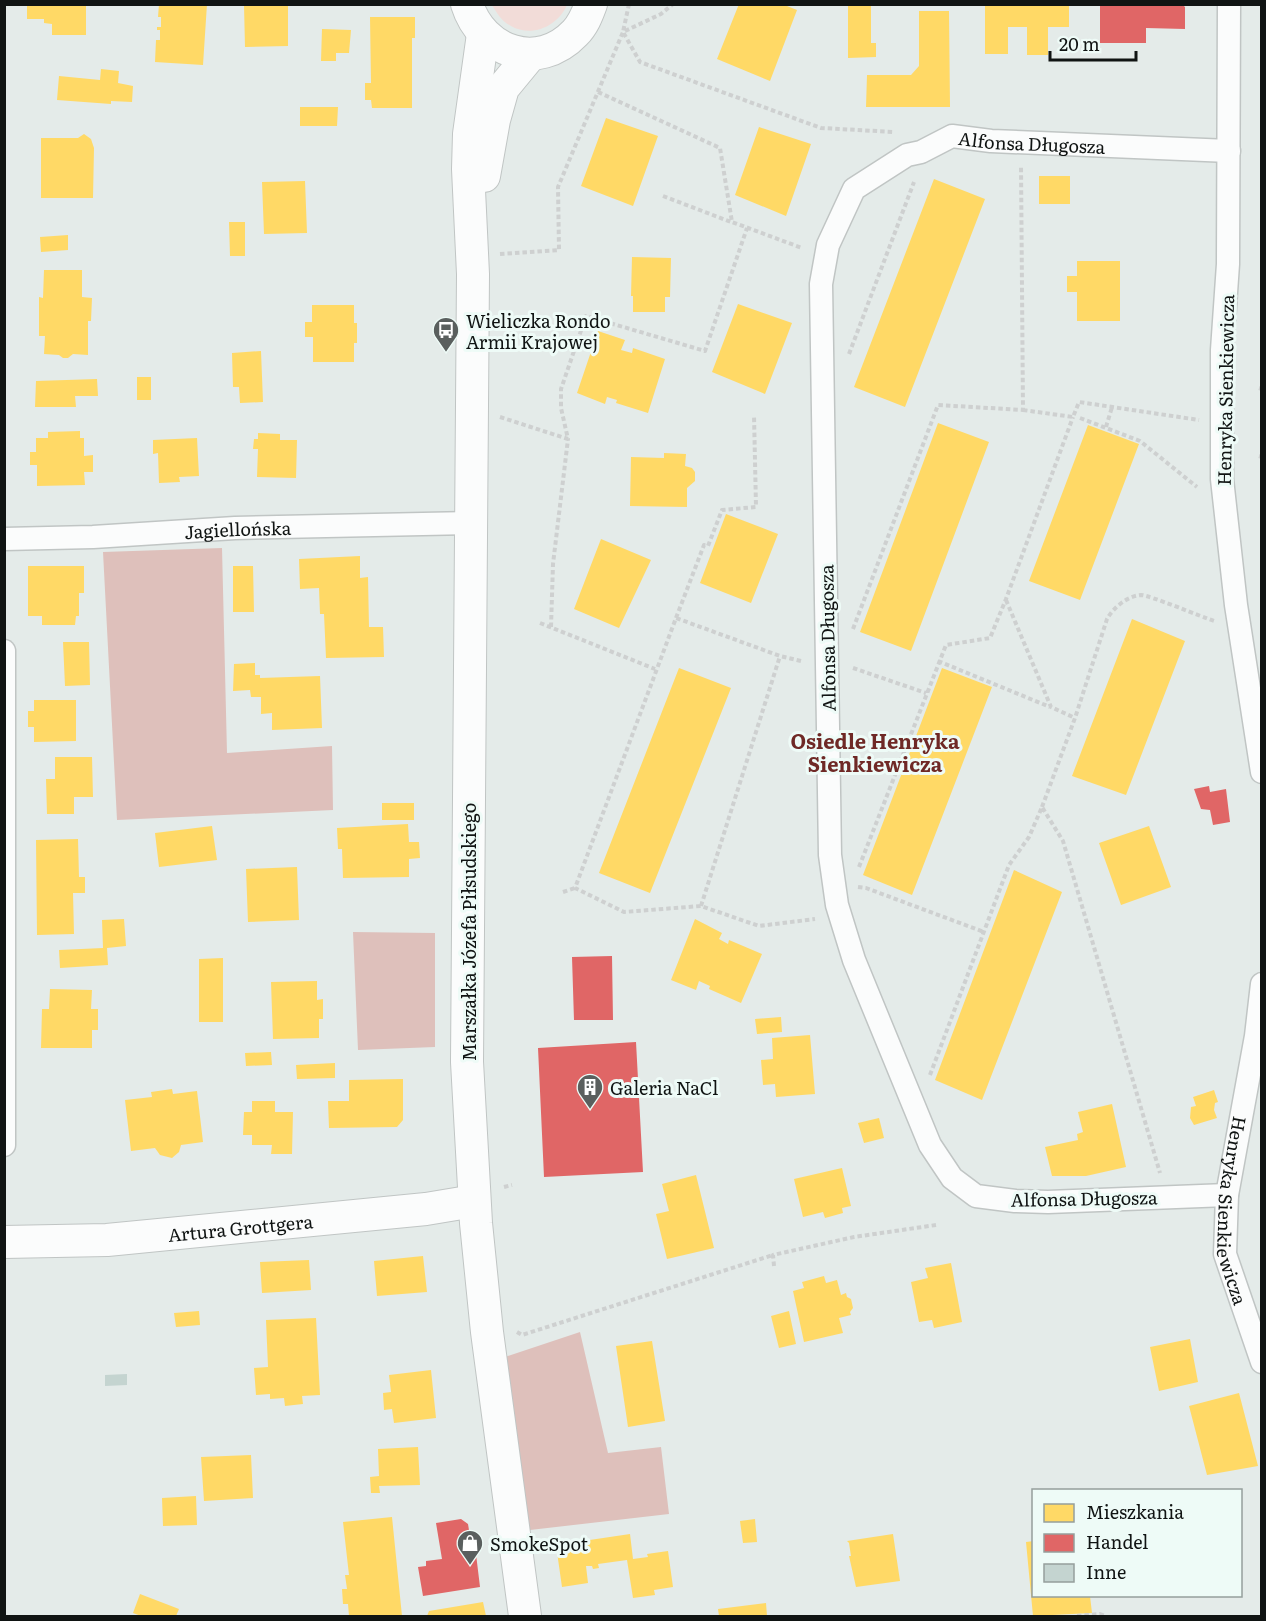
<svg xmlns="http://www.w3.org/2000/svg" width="1266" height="1621" viewBox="0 0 1266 1621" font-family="Literata,serif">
<rect width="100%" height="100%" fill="#e4ebe9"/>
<path fill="#f2dcd8" d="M492 5H491H567C558 26 532 38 511 26 501 21 497 13 492 5Z"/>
<path fill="#dec0bb" d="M222 548 227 753 332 746 333 810 117 820 103 552Z
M353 932 435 933V1047L358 1050Z
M580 1332 608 1453 661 1447 669 1514 530 1530 505 1357Z"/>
<path fill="#ffd966" d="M27 4 86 5V35H52V24L44 23V19H27Z
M159 4H207L203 65 155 62 156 40H160V30H157V27H161V17H158Z
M739 4H782L797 10 770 81 717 59Z
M848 4H871V43H876V57L848 58Z
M985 4H1069V27H1048V55H1027V27H1008V54H985Z
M244 5H288V46L245 47Z
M919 11H949L950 107H866L867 75H911L919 66Z
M370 17H415V38H412V108H372L371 100H365V83H371Z
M322 29 351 30 349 53H336V61H321Z
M101 69 119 71 118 83 133 86 132 102 111 101V104L57 100 59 76 100 80Z
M300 107H338L337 126H300Z
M606 118 658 136 633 206 581 186Z
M759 127 811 144 786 216 735 195Z
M84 134 91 139 94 148 93 198H41V138H78Z
M1039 176H1070V204H1039Z
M934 179 985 199 905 407 854 387Z
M305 181 307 233 264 234 262 182Z
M229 222H245V256H230Z
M68 235V250L41 252 40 237Z
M632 257 671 258 670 297H665V312H633V296H631Z
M1077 261H1120V321H1077V292H1067V276H1077Z
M44 270H82V297L92 298 91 321H88V355L73 354 68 358H63L59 355 44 354 45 336H39V297L43 298Z
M738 304 792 323 765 394 712 372Z
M312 305H354V323H357V343H354V362H313V337H305V322H312Z
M598 331 625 340 621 350 632 353 633 348 665 359 648 413 616 403 617 400 607 397 605 404 577 393Z
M261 351 263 402 240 403 239 387H233L232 353Z
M137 377H151V400H137Z
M97 379 98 396H75L76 407H35L36 381Z
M938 423 989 442 911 651 860 632Z
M1088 425 1139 444 1080 600 1029 581Z
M80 431V438H84V456L93 455V472H84L85 485 37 486V465H30V452H36V438H48V432Z
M258 433 280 434V440H297L296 478 257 477 258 449H253L254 439H258Z
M197 438 199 476 179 477 180 482 159 483 158 453 153 454V440Z
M664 453 686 454 685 466 692 468 695 472V481L687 488V507L630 506 631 457 664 458Z
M726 514 778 534 751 603 700 583Z
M601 539 651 560 619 628 574 609Z
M360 556V578L368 577 369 627H383L384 657 326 658 324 614H320L319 588 300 589 299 559Z
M28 566H84V593H79V616H76L75 625H42V616H28Z
M233 566H253L254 612H233Z
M1132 619 1185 641 1126 795 1072 776Z
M63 642H89L90 685 65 686Z
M255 663V675H260V678L320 676 322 728 272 730V713L261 714V697H251L250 690 233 691 234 664Z
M679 668 731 688 650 893 599 873Z
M942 668 992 687 912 895 863 875Z
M34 700H76V741L34 742V727H28V711H34Z
M55 757H92L93 797H74V814H47L46 779H55Z
M382 803H414V820H382Z
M408 824 409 842H419L420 858 409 859V877L343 878 342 849H338L337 828Z
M212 826 217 860 159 867 155 833Z
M1149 826 1171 887 1121 905 1099 843Z
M78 839 79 877H85V893H73L74 934 37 935 36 840Z
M297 867 299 920 248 922 246 869Z
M1014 870 1062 892 982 1100 935 1080Z
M124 919 126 946 107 948 108 965 60 968 59 950 103 948 102 920Z
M695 919 722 933 719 939 728 944 729 940 762 954 741 1003 709 989 710 986 699 981 696 990 671 980Z
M223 958V1022H199V959Z
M317 981V1000L323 999V1019H319V1038L273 1039 271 982Z
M50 989 92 990 91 1009H98V1030H92V1048H41L42 1009H49Z
M781 1017 782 1032 757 1034 755 1019Z
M810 1035 815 1094 776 1097 775 1084 763 1085 761 1060 773 1059 772 1038Z
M271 1052 272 1065 246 1066 245 1053Z
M335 1063V1078L297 1079 296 1065Z
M403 1079V1120L397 1127 329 1128 328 1101H349V1080Z
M172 1089 173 1094 197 1091 203 1142 181 1145 179 1152 172 1158 160 1155 155 1148 131 1151 125 1100 152 1097 151 1092Z
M1214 1090 1218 1102 1215 1103 1214 1110 1217 1118 1194 1125 1190 1118 1191 1107 1196 1106 1193 1097Z
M252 1101H275V1112H293L292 1154H271L272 1145H252V1135H243L244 1112H252Z
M1112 1104 1126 1167 1086 1176H1052L1045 1147 1078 1140 1077 1134 1083 1132 1078 1112Z
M879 1118 884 1138 864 1143 858 1123Z
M842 1168 851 1206 842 1208 843 1213 825 1218 823 1212 803 1217 794 1179Z
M696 1175 714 1248 667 1259 656 1214 669 1211 662 1184Z
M423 1256 427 1292 377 1296 374 1261Z
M309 1260 311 1290 262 1293 260 1262Z
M951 1263 962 1322 934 1328 932 1320 919 1322 911 1282 928 1278 925 1268Z
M824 1276 826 1283 837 1280 841 1295 846 1293 847 1297 851 1299 853 1308 850 1312 851 1315 839 1318 843 1333 804 1342 793 1291 804 1288 802 1282Z
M199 1311 200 1325 176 1327 174 1313Z
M789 1311 796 1344 779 1348 771 1316Z
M316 1318 320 1395 302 1396 303 1404 285 1406 284 1398 270 1399V1394L256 1395 254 1368 268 1367 266 1320Z
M1190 1339 1198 1382 1159 1391 1150 1347Z
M652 1341 665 1421 628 1427 616 1346Z
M431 1370 436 1418 394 1423 392 1409 384 1410 383 1393 391 1392 389 1375Z
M1239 1393 1258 1466 1207 1475 1189 1406Z
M418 1447 420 1485 379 1486 380 1493H371L370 1477 379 1476 378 1449Z
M251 1455 253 1498 204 1501 201 1457Z
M196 1496 197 1525 163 1526 162 1498Z
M392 1517 402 1616H349L348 1604H343L342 1589H347L345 1575H349L343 1522Z
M755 1519 757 1542 743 1543 740 1521Z
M630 1534 633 1559 648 1557 647 1554 668 1551 673 1587 654 1590 655 1595 633 1598 627 1560 598 1564 599 1568 593 1569 592 1566H586L588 1583 562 1587 556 1545Z
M893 1534 900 1581 856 1587 849 1556H851L849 1543 847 1541Z
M1034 1541V1596H1090L1092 1613 1033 1616 1026 1542Z
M140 1594 179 1609 176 1616H141L133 1613Z
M483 1602 486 1616H427L429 1611Z
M766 1603 767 1616H719L718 1609Z"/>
<path fill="#e06666" d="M1100 4H1182L1185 7V29L1146 28V43H1100Z
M1209 786 1210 792 1226 789 1230 822 1213 825 1210 810 1201 809 1194 789Z
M612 956 613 1020H574L572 957Z
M636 1042 643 1172 544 1177 538 1048Z
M461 1519 468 1524 473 1555 476 1554 480 1587 423 1596 418 1567 426 1566V1561L442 1559 436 1523Z"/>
<path fill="#c4d4d0" d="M127 1374V1385L105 1386V1375Z"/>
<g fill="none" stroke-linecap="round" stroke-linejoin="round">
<g stroke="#c0c5c4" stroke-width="25">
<g id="street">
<path d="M1229 4 1228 264 1222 350V479L1236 605 1262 772"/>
<path id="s1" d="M4 539 93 537 235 528 471 523"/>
<path d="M4 651V1145"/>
<path id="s2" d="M1262 984 1256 1036 1227 1195 1225 1254 1262 1362"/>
<path id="s3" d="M1227 1195 1048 1202 1015 1201 976 1196 952 1178 930 1145 854 960 837 905 830 855 821 284 828 245 854 189 907 155 921 152 952 136 991 141 1229 151"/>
</g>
</g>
<g stroke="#c0c5c4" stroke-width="34">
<g id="secondary">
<path d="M467 4C482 52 538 72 575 33 583 25 587 15 591 4"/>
<path d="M483 34 469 134 468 169 473 274 467 1062 476 1223 487 1332 525 1616"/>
<path d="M484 176 494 120 503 88 531 54"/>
<path id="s4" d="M4 1242 107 1240 426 1209 474 1201"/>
</g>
</g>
<path stroke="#ced0d0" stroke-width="4" stroke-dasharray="4.5 3" stroke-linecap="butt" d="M629 4 623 32 640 62 821 128 894 132
M598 92 720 148 732 222 802 248
M663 196 731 222
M500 254 559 250 558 187 623 32 661 14 673 4
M849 354 914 182
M1259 388 1262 389
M1023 410 1073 417 1079 402 1199 420
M500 417 568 439 561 408V389L586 316 705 351 747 228
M1080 418 1140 441 1197 487
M1106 427 1112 407
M1259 456 1262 457
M1006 600 1051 707 1075 718
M676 618 704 545 708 546 722 510 756 507 754 415
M540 623 655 669
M551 627 553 564 568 439
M853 629 938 405 1023 410 1021 166
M801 661 780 656 676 618 575 888 624 912 701 906 759 926 815 919
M938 661 1050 707
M853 668 926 693
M1042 807 1075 718 1107 619C1113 608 1127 596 1141 595 1149 595 1202 617 1214 621
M859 867 946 645 990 638 1006 599 1073 417
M858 887 866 888 984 932
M563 892 575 888
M701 906 780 656
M930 1075 1009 865 1029 837 1042 807 1063 841 1160 1173
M504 1187 512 1185
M774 1266 773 1255 854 1237 936 1225
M517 1332 522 1335 773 1255
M1077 1616 1100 1614 1105 1616"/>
<use href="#street" stroke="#fbfcfc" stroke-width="22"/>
<use href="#secondary" stroke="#fbfcfc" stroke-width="32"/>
</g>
<defs>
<g id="bus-pin" transform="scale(1.35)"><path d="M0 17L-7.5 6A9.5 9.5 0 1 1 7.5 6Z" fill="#5a5f5e" stroke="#eefbf7"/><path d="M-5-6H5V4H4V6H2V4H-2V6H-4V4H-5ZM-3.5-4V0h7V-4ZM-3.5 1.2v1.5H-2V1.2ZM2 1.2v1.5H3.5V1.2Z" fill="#fff"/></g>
<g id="building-pin" transform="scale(1.35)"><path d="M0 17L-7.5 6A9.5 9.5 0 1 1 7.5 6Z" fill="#5a5f5e" stroke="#eefbf7"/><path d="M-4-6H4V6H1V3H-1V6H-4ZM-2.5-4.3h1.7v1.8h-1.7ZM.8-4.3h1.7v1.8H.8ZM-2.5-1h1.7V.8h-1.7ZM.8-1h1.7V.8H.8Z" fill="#fff"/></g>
<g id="shop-pin" transform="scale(1.35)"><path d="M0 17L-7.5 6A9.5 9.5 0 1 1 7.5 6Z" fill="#5a5f5e" stroke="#eefbf7"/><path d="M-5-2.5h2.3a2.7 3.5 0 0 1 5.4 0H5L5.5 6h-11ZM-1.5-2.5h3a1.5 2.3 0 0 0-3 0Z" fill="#fff"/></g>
</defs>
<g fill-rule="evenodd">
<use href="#bus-pin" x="446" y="330"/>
<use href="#building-pin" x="590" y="1087"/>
<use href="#shop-pin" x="470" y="1543"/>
</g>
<g text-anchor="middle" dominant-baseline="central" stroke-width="6" stroke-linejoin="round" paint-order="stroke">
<g font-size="18" fill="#101413" stroke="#eefbf7">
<text stroke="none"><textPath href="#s3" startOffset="1494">Alfonsa Długosza</textPath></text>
<text transform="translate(1225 390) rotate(-89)">Henryka Sienkiewicza</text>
<text stroke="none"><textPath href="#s1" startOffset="234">Jagiellońska</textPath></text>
<text transform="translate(827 638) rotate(-91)">Alfonsa Długosza</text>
<text transform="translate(468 932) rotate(-90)">Marszałka Józefa Piłsudskiego</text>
<text transform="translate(1084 1198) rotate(-1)">Alfonsa Długosza</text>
<text stroke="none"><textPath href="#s2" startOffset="230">Henryka Sienkiewicza</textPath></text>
<text stroke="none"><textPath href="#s4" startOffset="237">Artura Grottgera</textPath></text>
</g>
<g font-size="18" fill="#101413" stroke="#eefbf7" text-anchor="start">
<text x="466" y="320">Wieliczka Rondo<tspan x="466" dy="21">Armii Krajowej</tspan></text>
<text x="610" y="1087">Galeria NaCl</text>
<text x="490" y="1543">SmokeSpot</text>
</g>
<g font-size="20" font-weight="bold" fill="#6f2926" stroke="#eefbf7">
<text x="875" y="740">Osiedle Henryka<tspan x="875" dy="23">Sienkiewicza</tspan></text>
</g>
</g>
<rect width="1266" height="1621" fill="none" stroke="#101413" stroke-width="12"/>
<rect x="1032" y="1489" width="210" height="108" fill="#eefbf7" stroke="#959f9c" stroke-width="1.5"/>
<rect x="1044" y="1504" width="30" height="18" fill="#ffd966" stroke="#959f9c" stroke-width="1.5"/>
<text x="1086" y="1519" font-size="18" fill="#101413">Mieszkania</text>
<rect x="1044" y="1534" width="30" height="18" fill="#e06666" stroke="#959f9c" stroke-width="1.5"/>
<text x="1086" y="1549" font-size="18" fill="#101413">Handel</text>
<rect x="1044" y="1564" width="30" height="18" fill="#c4d4d0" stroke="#959f9c" stroke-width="1.5"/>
<text x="1086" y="1579" font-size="18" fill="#101413">Inne</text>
<path d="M1050 51v9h86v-9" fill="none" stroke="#101413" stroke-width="3"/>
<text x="1059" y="51" font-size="18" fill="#101413" stroke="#eefbf7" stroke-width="4.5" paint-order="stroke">20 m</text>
</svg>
